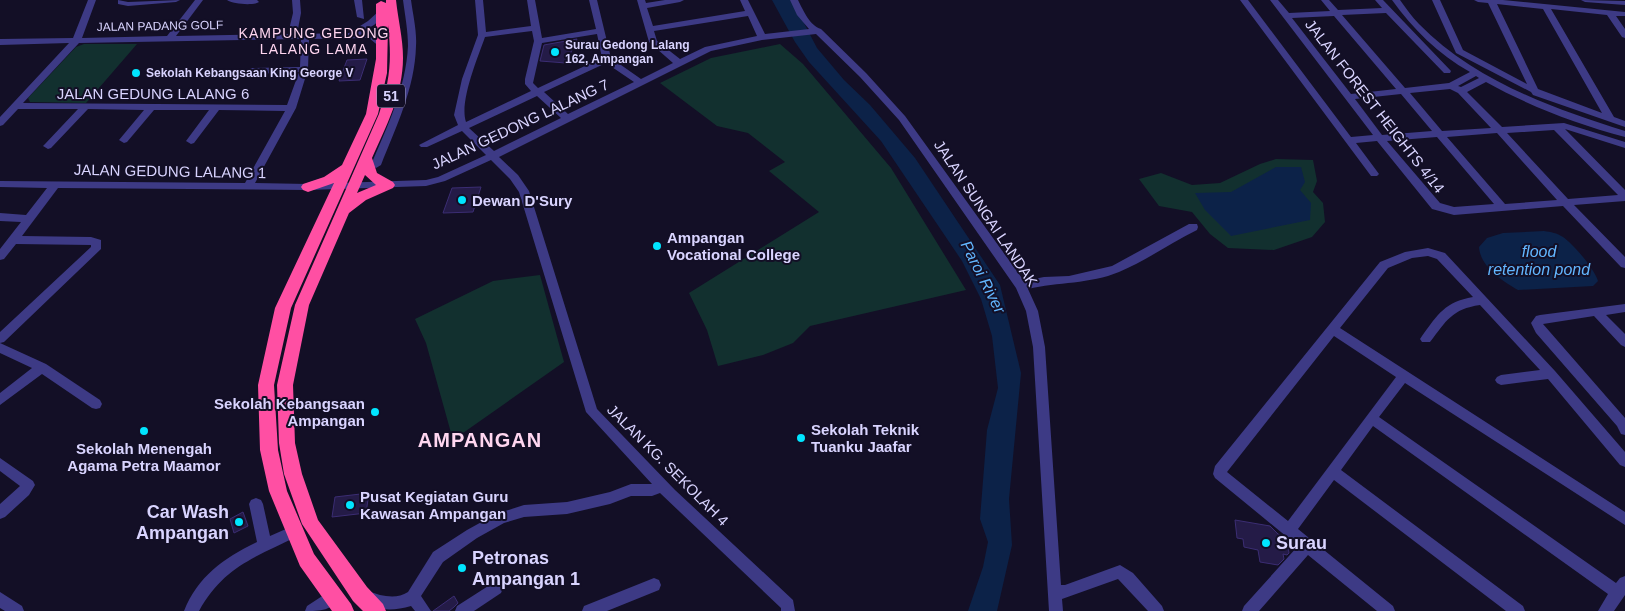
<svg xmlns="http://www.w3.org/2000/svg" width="1625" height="611" viewBox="0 0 1625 611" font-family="Helvetica,sans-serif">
<rect width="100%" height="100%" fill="#130f26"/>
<path fill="#12302f" d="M84 44H137L86 103 30 102 28 98 76 47Z
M780 44 803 64 891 168 966 290 810 326 793 343 763 355 718 366 707 330 689 293 819 212 769 171 785 162 748 133 717 126 660 83 711 58Z
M1276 159 1313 160 1317 181 1313 192 1323 203 1325 222 1312 237 1274 250 1228 248 1210 234 1192 212 1159 206 1139 179 1161 173 1192 185 1220 183 1260 164Z
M540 275 564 362 453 440 426 343 415 319 493 281Z"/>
<path fill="#0c2248" d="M772 0H792L817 48 844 80 870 105 915 158 1000 285 1021 373 1009 499 1012 545 997 611H968L983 567 988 542 980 519 987 430 998 388 992 336 981 299 962 261 881 141 809 62 795 42Z
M1276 167H1301L1305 182 1300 190 1311 203 1310 220 1231 236 1205 210 1195 193 1231 192Z
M1544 231C1551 232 1557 233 1563 237 1574 245 1594 268 1598 281L1593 286 1518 290C1502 281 1480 266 1479 247L1487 238 1503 233Z"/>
<path fill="#241b47" stroke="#3b2d73" d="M577 39 566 63 540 61 544 45Z
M367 59 360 80 339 81 347 60Z
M481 187 473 212 443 213 452 188Z
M369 493 366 513 332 517 335 497Z
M243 512 248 526 234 533 230 519Z
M1235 520 1270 526 1278 534 1287 539 1289 553 1287 555 1283 554 1284 559 1278 565 1260 562 1258 550 1244 547 1243 539 1237 538Z
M454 596 458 603 454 607 449 611H433Z"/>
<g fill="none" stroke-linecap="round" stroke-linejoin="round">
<path fill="#3d3a85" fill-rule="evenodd" d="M88 0H96L82 38 167 36 195 0H203L176 36 288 34 293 13 292 0H300L301 13 297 34 349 33 368 21 379 11H385V15L374 25 361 32 374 34 387 44V48H381L369 38 309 39 308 69 296 108 255 183 308 184 426 180 438 177 486 155 462 131 427 147H421L419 145 458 125 454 115 462 79 478 35 475 0H483L486 32 531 26 527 0H535L542 38 596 29 589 0H597L611 58 641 79 673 63 649 42 637 0H645L646 3 665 0H684L680 2 647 8 653 26 745 11 740 0H748L765 34 809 29 797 15 790 0H798C803 10 810 26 821 29L866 73 905 116 1024 281 1044 277 1069 276 1112 266 1189 224H1197L1198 227 1197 230C1171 243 1145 261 1119 272 1090 284 1058 282 1028 289L1038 311 1045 347 1061 585H1065L1120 565 1133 573 1162 606 1164 611H1148L1118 579 1062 599 1063 611H1049L1033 347 1026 311 1016 288 899 120 860 77 816 34 762 40 711 51 499 157 518 175 529 191 597 409 675 490 793 600 795 611H781V608L660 493 652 496H631L610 504 567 514 524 517 504 523 477 538 443 562 421 596 431 611H415L411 606C394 611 379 611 363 603L361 598 363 593 368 591C381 596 396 600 408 592L433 552 467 530 496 514 524 505 567 502 610 492 631 484H652L586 412 519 192 510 179 491 160 445 181 426 186 308 190 58 188 22 236 91 237 101 240V249L4 342 0 343 46 364 100 400 102 404 100 408 96 409 92 408 42 374 0 405V393L32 368 0 353V332L91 247V245L16 244 4 259 0 260V249L21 222 0 221V213L26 215 47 188 0 187V181L245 183 285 111 219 110 194 143 191 144 186 141 209 110H154L127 142 124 143 119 140 144 110 88 109 51 148 48 149 43 146 45 144 78 109H18L3 125 0 126V117L69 43 0 45V39L73 38ZM748 16 757 36 705 47 680 59 657 41 654 31ZM532 31 534 41 525 79V84L531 91 466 122C459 102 478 57 485 37ZM597 34 602 58 538 88 533 83 542 43ZM301 39 300 67 251 68 247 71 251 74 299 72 287 105 23 103 79 43ZM606 63 634 82 568 114 544 92ZM537 96 561 118 494 151 469 128Z
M118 0 128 2 180 0 176 2 128 6 118 4Z
M227 0H257L259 2C253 6 233 4 227 0Z
M354 0H362L364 19 357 17Z
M403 0H411C413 15 417 31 416 46 415 88 396 127 381 165L376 168 371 165C387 127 406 88 408 46 408 31 405 15 403 0Z
M1240 0H1248L1351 137 1373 135 1270 0H1278L1289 13 1330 11 1321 0H1329L1338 10 1382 8 1375 0H1383L1451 71 1450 73H1444L1386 13 1342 15 1405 88 1449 83 1470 72C1438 54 1413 29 1392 0H1400C1406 8 1412 17 1419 24 1474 80 1551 108 1625 131V137C1577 124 1529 106 1486 82L1467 92 1502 127 1564 123 1625 142V148L1565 129 1625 190V201L1574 205 1625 257V268L1621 267 1563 206 1454 215 1432 209 1377 141 1356 143 1379 174 1377 176H1371ZM1334 16 1396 89 1351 94 1292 18ZM1476 76 1479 78 1461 87 1458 86ZM1450 89 1458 93 1491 128 1442 131 1410 93ZM1401 94 1432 131 1382 135 1355 99ZM1554 130 1618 195 1568 199 1507 133ZM1497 133 1557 200 1505 204 1447 137ZM1437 137 1494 204 1454 207 1440 203 1387 141Z
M1432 0H1440L1463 50 1527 84 1488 3 1478 2 1474 0H1503L1625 12V16H1616L1625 29V38L1622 37 1607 15 1551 9 1614 117 1625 121V127L1533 95 1531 92 1456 53ZM1497 4 1543 9 1602 113 1538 89Z
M1581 0 1625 1V5L1585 2Z
M1428 248 1445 253 1555 371 1625 452V467L1620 465 1548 379 1501 385 1497 383 1495 380 1497 377 1501 375 1540 370 1480 305C1452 309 1446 321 1430 342H1422L1420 339 1422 336C1438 314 1445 302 1473 297L1437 259 1428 256 1412 258 1388 268 1340 328 1625 512V525L1405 383 1379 417 1616 583 1620 578 1625 576V595L1614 611H1598L1608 594 1373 426 1341 470 1523 606 1525 611H1506L1334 480 1298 529 1393 606 1395 611H1377L1308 555 1259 611H1242L1244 606 1298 546 1215 478 1213 474 1215 466 1380 262 1405 252ZM1334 336 1396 377 1288 521 1227 472Z
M1625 304V312L1606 315 1625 334V347L1621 345 1594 316 1543 324 1625 418V435L1621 434 1617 426 1536 333 1531 323 1536 316 1540 315Z
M0 458 33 481 35 485 29 495 5 517 0 519V504L20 486 0 471Z
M256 498 261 500 263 504 270 536 295 525 300 527 302 531 300 535C256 557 224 566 199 611H184C198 576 224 558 257 542L249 504 251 500Z
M654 578 659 580 661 585 659 590 607 611H582L584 606Z
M496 581 501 583 503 588 501 593 474 611H455L457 606Z
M333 589 338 591 340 596C334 611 319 611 305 611L307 606Z
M0 592 22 606 24 611H5L0 608Z"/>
<path fill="#ff4fa3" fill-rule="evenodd" d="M386 0H396C398 19 403 39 403 58 403 94 386 127 372 158L377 173 393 182 395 185 393 188 366 200 349 213 309 305 293 385 295 443 302 474 318 520 367 587 383 604 386 611H363L353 601 302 524 284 474 279 443 277 385 295 305 379 114C390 80 392 61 388 25L387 73 378 114 291 308 274 385 278 450 287 491 314 554 351 604 354 611H332L300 566 269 491 260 450 258 385 275 308 334 183 308 192 303 190 301 187 303 184 324 177 342 165 366 114 376 59V4L381 1 386 3ZM365 175 376 185 357 193Z"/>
</g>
<g fill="#00e5ff" stroke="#130f26" stroke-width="2">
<circle cx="555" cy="52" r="5"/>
<circle cx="136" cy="73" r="5"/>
<circle cx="462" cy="200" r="5"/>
<circle cx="657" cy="246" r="5"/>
<circle cx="375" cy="412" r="5"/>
<circle cx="144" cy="431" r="5"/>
<circle cx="801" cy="438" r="5"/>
<circle cx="350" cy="505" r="5"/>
<circle cx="239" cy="522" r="5"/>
<circle cx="1266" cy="543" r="5"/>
<circle cx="462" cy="568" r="5"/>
</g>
<g text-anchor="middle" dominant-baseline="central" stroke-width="4" stroke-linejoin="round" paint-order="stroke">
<g font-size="12" fill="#d9d4ff" stroke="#130f26">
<text transform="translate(160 26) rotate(-1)">JALAN PADANG GOLF</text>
</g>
<g font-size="12" font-weight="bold" fill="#d9d4ff" stroke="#130f26" text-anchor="start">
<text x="565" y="45">Surau Gedong Lalang<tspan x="565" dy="14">162, Ampangan</tspan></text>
<text x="146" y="73">Sekolah Kebangsaan King George V</text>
</g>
<g font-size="14" letter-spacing="1" fill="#ffd6f0" stroke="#130f26">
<text x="314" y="33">KAMPUNG GEDONG<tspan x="314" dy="16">LALANG LAMA</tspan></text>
</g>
<rect fill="#130f26" stroke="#9e99be" stroke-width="1" x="377" y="84.5" width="28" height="23" rx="4"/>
<g font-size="14" font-weight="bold" fill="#d9d4ff">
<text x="391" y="96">51</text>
</g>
<g font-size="15" fill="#d9d4ff" stroke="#130f26">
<text x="153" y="93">JALAN GEDUNG LALANG 6</text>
<text transform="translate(1375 106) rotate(52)">JALAN FOREST HEIGHTS 4/14</text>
<text transform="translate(520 124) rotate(-25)">JALAN GEDONG LALANG 7</text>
<text transform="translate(170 171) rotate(1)">JALAN GEDUNG LALANG 1</text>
<text transform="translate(986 213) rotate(56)">JALAN SUNGAI LANDAK</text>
<text transform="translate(668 465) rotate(45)">JALAN KG. SEKOLAH 4</text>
</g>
<g font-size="15" font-weight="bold" fill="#d9d4ff" stroke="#130f26" text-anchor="start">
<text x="472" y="200">Dewan D'Sury</text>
<text x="667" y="237">Ampangan<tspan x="667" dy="17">Vocational College</tspan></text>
<text x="365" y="403" text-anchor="end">Sekolah Kebangsaan<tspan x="365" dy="17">Ampangan</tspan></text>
<text x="811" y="429">Sekolah Teknik<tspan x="811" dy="17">Tuanku Jaafar</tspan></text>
<text x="144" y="448" text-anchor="middle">Sekolah Menengah<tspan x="144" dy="17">Agama Petra Maamor</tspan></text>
<text x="360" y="496">Pusat Kegiatan Guru<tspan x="360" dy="17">Kawasan Ampangan</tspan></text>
</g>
<g font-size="16" font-style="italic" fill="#62b6ff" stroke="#130f26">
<text x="1539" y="251">flood<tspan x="1539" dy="18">retention pond</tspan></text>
<text transform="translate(983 277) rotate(63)">Paroi River</text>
</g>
<g font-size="18" font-weight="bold" fill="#d9d4ff" stroke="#130f26" text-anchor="start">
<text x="229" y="512" text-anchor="end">Car Wash<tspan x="229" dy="21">Ampangan</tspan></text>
<text x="1276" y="543">Surau</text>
<text x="472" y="558">Petronas<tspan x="472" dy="21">Ampangan 1</tspan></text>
</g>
<g font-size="20" font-weight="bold" letter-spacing="1" fill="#ffd6f0" stroke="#130f26">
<text x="480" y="440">AMPANGAN</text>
</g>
</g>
</svg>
